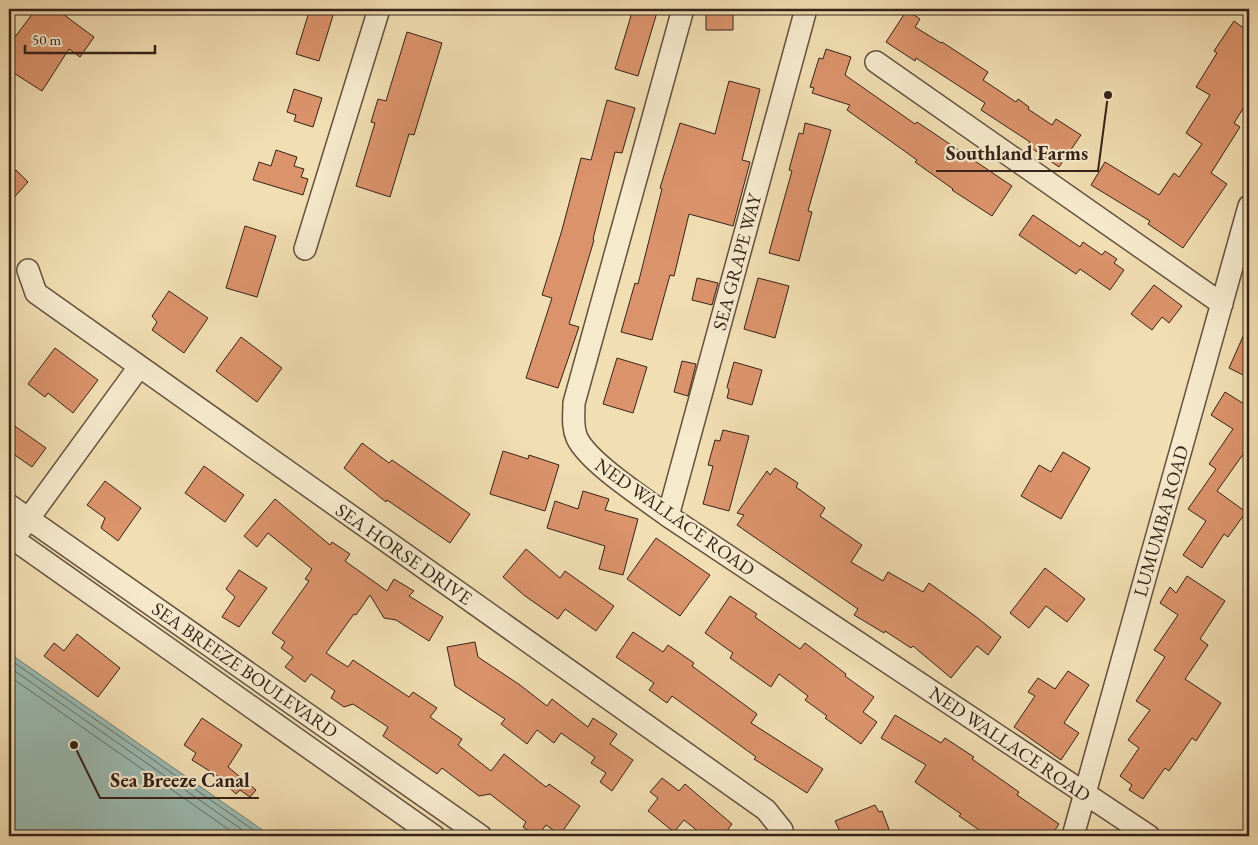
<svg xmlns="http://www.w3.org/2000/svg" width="1258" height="845" viewBox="0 0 1258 845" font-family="'EB Garamond',serif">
<rect width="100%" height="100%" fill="#f1deb2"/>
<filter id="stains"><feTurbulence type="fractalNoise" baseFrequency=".004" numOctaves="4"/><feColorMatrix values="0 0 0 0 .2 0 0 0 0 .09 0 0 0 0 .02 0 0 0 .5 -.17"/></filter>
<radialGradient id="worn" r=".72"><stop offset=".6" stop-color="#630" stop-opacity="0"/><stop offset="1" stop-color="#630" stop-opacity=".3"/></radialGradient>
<path fill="#9bbbb2" stroke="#727e75" d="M9 653 271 836H9Z"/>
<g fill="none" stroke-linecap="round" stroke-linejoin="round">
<path stroke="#686e66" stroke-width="1" d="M9 659 262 836
M9 667 251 836
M9 676 238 836"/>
</g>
<path fill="#db936b" stroke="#352219" d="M36 9H56L94 37 80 57 69 49 42 91 9 70V33L15 37Z
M310 9H335L319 61 296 54Z
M633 9H658L638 76 615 69Z
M706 9H733V30H706Z
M907 10 920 19 915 27 941 43 942 42 988 72 983 80 1016 102 1018 99 1029 107 1028 109 1052 125 1056 119 1081 135 1059 167 1027 145 1030 142 981 110 985 103 916 58 915 61 886 42Z
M1234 21 1249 32V99L1234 123 1240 127 1211 173 1227 184 1183 248 1148 224 1150 221 1091 185 1105 162 1159 195 1174 173 1179 177 1202 144 1186 133 1210 95 1196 87 1217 53 1214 51Z
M407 32 442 43 414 135 409 134 390 197 356 186 375 123 371 122 378 99 386 101Z
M826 49 851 57 845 75 915 124 917 122 1012 186 992 216 952 190 953 189 915 162 917 160 847 110 850 105 812 93 814 88 810 87 819 58 823 59Z
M729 81 760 89 742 160 750 162 733 226 689 214 674 276 670 275 652 340 621 332 635 283 638 284 662 189 660 188 680 123 715 134Z
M294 89 322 98 313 127 294 121 296 115 287 112Z
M607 100 635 108 622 153 615 152 593 239 594 240 569 324 579 327 558 388 526 378 552 298 542 295 562 230 581 158 591 160Z
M805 123 831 130 808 211 812 212 799 261 769 253 792 171 789 170 799 133 803 134Z
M276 150 297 157 294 166 304 169 301 177 308 179 303 195 253 180 259 162 271 166Z
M16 170 28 182 9 203V178Z
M1033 215 1080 247 1083 242 1102 255 1105 251 1117 259 1114 263 1124 270 1110 290 1080 269 1076 274 1019 235Z
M245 226 276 236 257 297 226 288Z
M697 278 718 283 712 305 692 300Z
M758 278 789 286 775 338 744 329Z
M1154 285 1182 306 1169 323 1162 317 1152 330 1131 314Z
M169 291 208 318 184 353 152 330 157 322 152 316Z
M1249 323V378L1229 368Z
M241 337 282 368 257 402 216 371Z
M55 348 98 380 73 413 48 393 45 397 28 384Z
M617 358 647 367 633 413 603 404Z
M682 361 696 364 688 396 674 392Z
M734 362 762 370 752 405 727 398 729 390 727 387Z
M1225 392 1249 407V446L1217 491 1246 512 1228 537 1224 534 1202 568 1183 555 1206 521 1188 509 1216 469 1209 464 1233 429 1211 415Z
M9 422 46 448 32 467 9 451Z
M723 430 749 436 729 511 703 504 713 466 708 465 715 440 720 441Z
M362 443 389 463 392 460 470 514 450 543 387 500 386 502 344 468Z
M503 451 528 459 529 455 559 465 545 511 490 494Z
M1063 452 1090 468 1061 519 1021 496 1039 465 1051 472Z
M204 466 244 495 225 522 185 493Z
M775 468 798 483 796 487 825 508 820 516 862 545 851 562 883 581 888 572 923 592 929 583 975 616 1001 637 988 655 977 646 951 678 913 646 911 648 885 631 884 633 854 615 858 609 737 525 744 515 737 513 767 471 770 475Z
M105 481 141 508 118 541 101 528 105 518 87 505Z
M583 491 609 499 605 510 638 519 623 575 599 569 605 546 547 528 555 501 578 509Z
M275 499 330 545 332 542 350 554 345 561 387 591 394 579 414 591 409 596 443 617 429 641 396 620 384 618 370 595 356 615 354 614 326 653 348 667 353 660 409 697 413 692 437 708 430 717 462 739 458 745 491 771 504 754 546 787 549 784 580 806 560 835 546 825 538 836H536L523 827 526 822 490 794 479 796 442 768 437 774 383 736 388 727 353 704 344 707 331 698 335 691 311 674 305 682 285 667 293 657 281 648 285 642 272 633 309 581 305 579 312 569 268 533 257 547 244 536Z
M656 538 710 575 680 616 627 579Z
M526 549 560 578 565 571 614 606 596 631 565 609 558 619 525 596 503 577Z
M1045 568 1085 599 1067 622 1046 606 1029 628 1010 613Z
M239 570 267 588 239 627 222 617 235 597 226 589Z
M1187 576 1225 601 1200 639 1208 645 1185 679 1221 703 1196 741 1192 738 1169 771 1165 768 1143 799 1129 790 1132 785 1120 776 1139 748 1128 740 1150 710 1136 701 1165 657 1154 650 1178 615 1160 603 1170 587 1176 593Z
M730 596 757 614 755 617 800 649 805 643 846 674 845 676 874 697 863 712 877 722 861 744 825 718 827 716 805 700 808 696 779 674 771 687 730 658 733 653 705 633Z
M633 632 663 652 668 645 694 663 692 666 757 714 751 723 823 769 807 793 754 759 756 757 672 696 667 703 649 690 654 683 616 657Z
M77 634 120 668 98 697 44 656 54 643 64 651Z
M475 642 478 657 520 685 547 706 552 699 588 727 593 718 617 734 610 744 633 760 612 791 600 782 606 773 591 763 595 757 561 733 554 743 537 730 527 744 501 724 505 719 455 686 447 647Z
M1068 671 1089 685 1064 723 1079 733 1061 760 1014 727 1035 696 1028 692 1038 678 1055 689Z
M895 715 941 743 945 738 974 757 972 759 1019 792 1017 795 1059 824 1051 836H988L959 816 961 814 915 782 926 765 881 738Z
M202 718 242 745 228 767 256 790 250 797 240 790 236 794 225 784 227 782 192 760 196 753 184 745Z
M662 778 679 791 685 784 732 824 723 836H704L684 820 674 832 648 811 658 798 650 792Z
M875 805 879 812 882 811 890 832 880 836H842L835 821Z"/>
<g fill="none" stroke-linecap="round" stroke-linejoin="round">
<g stroke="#64513f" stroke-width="24">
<path id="minor" d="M683 9 574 403C574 415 572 427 577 438 589 463 644 498 668 516L1149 836
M876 62 1222 304
M305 249 379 9
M28 270 36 293 766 810 782 830 783 836
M9 505 481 836
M668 516 806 9
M21 529 139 367
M9 536 434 836
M1073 836 1249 206"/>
</g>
<use href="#minor" stroke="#f6eacd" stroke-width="21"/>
</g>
<g text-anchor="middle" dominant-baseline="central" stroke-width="4.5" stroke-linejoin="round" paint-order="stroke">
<g font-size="19" fill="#352219" stroke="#f6eacd">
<text transform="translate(737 262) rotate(-75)">SEA GRAPE WAY</text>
<text transform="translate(675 517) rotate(35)">NED WALLACE ROAD</text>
<text transform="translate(1161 521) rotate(-74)">LUMUMBA ROAD</text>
<text transform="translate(404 554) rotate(35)">SEA HORSE DRIVE</text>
<text transform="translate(245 670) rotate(35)">SEA BREEZE BOULEVARD</text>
<text transform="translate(1010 744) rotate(34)">NED WALLACE ROAD</text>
</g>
</g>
<path fill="none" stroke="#352219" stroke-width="2" d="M1108 95L1098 171H936M74 745L100 798H259"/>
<g fill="#352219" stroke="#f6eacd" stroke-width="2">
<circle cx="1108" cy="95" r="5"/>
<circle cx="74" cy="745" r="5"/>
</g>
<g font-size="20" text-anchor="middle" font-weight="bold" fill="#352219" stroke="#f6eacd" stroke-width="4.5" stroke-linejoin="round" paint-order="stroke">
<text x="1017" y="160">Southland Farms</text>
<text x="180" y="787">Sea Breeze Canal</text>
</g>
<rect width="1258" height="845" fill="none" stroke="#f1deb2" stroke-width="30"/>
<rect x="10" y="10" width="1238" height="825" fill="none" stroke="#352219" stroke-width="2.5"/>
<rect x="15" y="15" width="1228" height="815" fill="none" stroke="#352219"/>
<path d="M25 45v8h130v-8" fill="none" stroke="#352219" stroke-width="2.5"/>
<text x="32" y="45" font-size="15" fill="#352219" stroke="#f6eacd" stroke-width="4" paint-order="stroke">50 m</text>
<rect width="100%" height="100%" filter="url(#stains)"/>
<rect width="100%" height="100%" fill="url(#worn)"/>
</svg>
